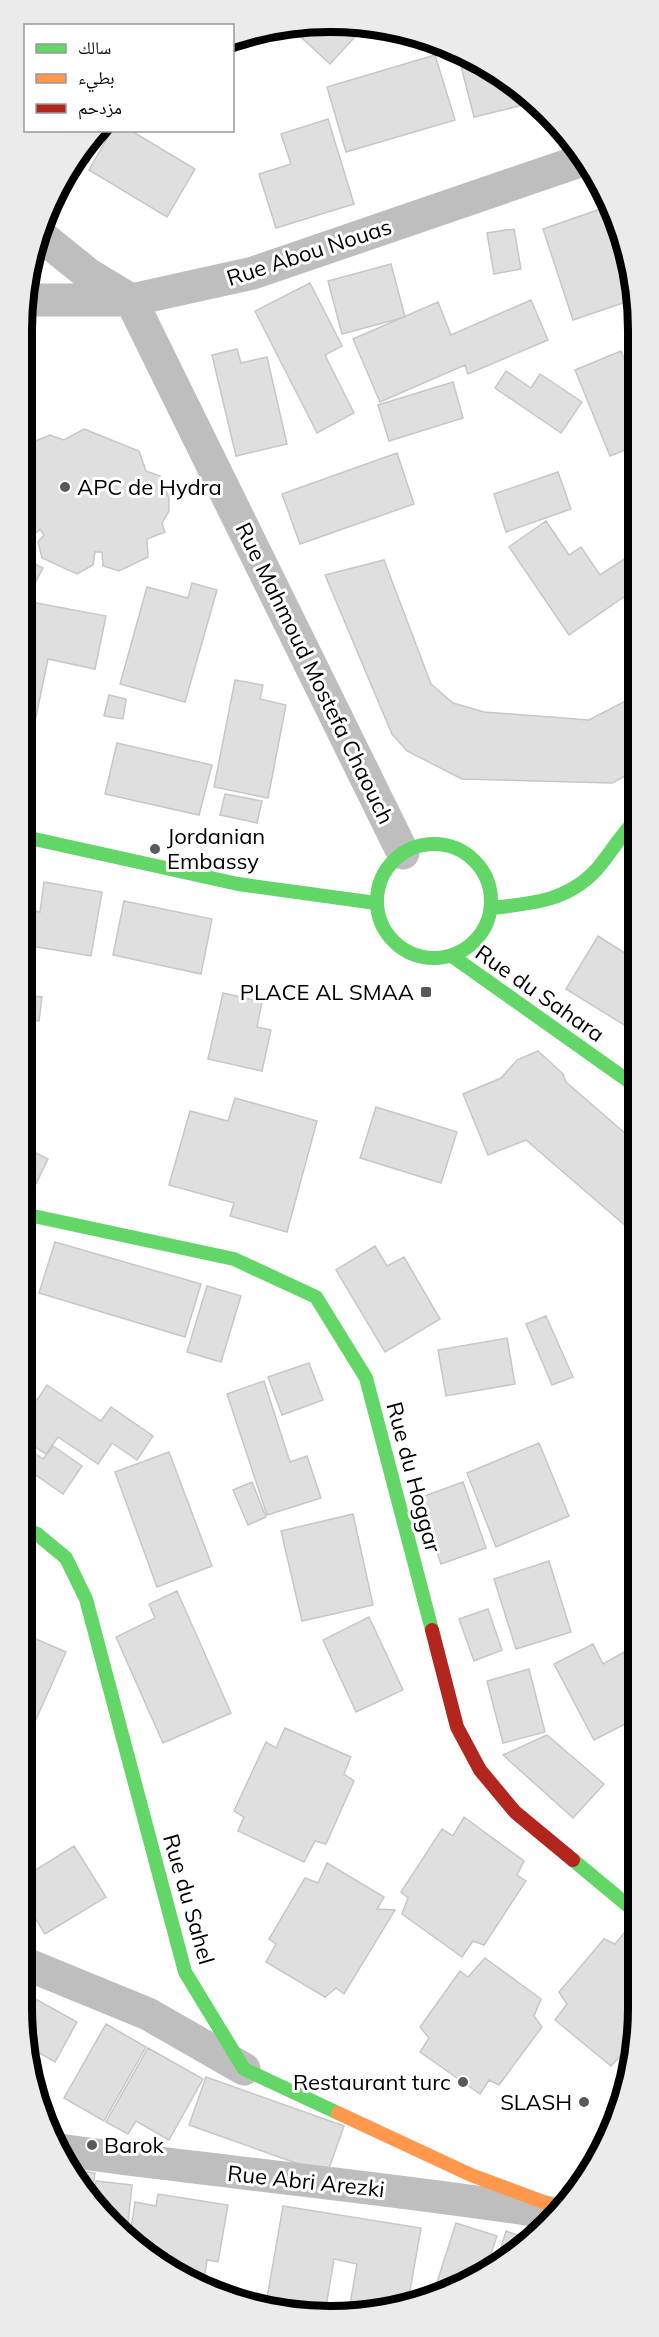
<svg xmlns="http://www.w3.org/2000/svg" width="659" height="2337" viewBox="0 0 659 2337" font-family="Mulish,'Noto Naskh Arabic',sans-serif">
<rect width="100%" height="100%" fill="#fff"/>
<path fill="#dfdfdf" stroke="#c7c7c7" stroke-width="1.5" d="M290 27H364L330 64Z
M435 55 455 120 346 152 327 87Z
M474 58 535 102 474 117 460 62Z
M328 119 354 204 276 228 259 174 291 164 281 134Z
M112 130H130L195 169 167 217 89 170Z
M609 206 635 290V299L573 320 543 229Z
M514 229 521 269 494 274 487 233Z
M391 264 405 317 342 334 328 281Z
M310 283 342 346 325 355 354 413 317 433 255 311Z
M531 300 548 340 468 374 465 365 380 402 353 339 438 302 451 335Z
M237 349 241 363 267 357 287 444 236 456 212 355Z
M621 351 629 370 635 368V446L610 456 575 370Z
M506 371 531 388 540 374 582 402 561 433 495 388Z
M453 382 463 418 389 441 378 405Z
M84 429 139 451 146 471 160 476 169 498V511L162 523 165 532 147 539 148 557 119 571 103 566 102 552H95L93 565 77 574 42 558 38 542 44 535 40 529 29 540 26 538 28 444 50 435 64 440Z
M397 453 414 504 300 544 282 494Z
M558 472 571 509 506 532 494 494Z
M546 521 569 555 581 547 600 575 626 558 635 570V589L569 635 509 547Z
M26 559 43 568 28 596 26 595Z
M384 560 431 684 453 703 484 712 589 720 635 696V771L612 783 462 779 407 751 392 734 325 575Z
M192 583 217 590 185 702 120 684 147 587 188 598Z
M26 601 106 616 95 669 48 659 33 731 25 729Z
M635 667V691L626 670Z
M235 680 263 685 260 699 286 705 268 798 214 787Z
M109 695 126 699 123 719 104 716Z
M117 743 212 765 199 815 105 794Z
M225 794 262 801 257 823 220 815Z
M44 882 102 892 91 956 25 945V909L40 912Z
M124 901 212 919 201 974 113 955Z
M598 936 634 959V971L631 976 634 978V1031L566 989Z
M223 993 262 1002 257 1027 271 1030 262 1071 208 1059Z
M24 995 42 997 39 1021 24 1019Z
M538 1051 563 1074 566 1082 634 1141V1233L526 1140 488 1155 463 1094 501 1078 517 1060Z
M235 1098 317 1121 287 1232 230 1216 234 1203 169 1185 190 1111 228 1121Z
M376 1107 457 1132 441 1183 360 1158Z
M24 1147 48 1159 36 1184 24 1178Z
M55 1242 201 1284 185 1337 39 1293Z
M375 1246 387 1266 404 1257 440 1319 385 1352 336 1270Z
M207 1286 241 1296 221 1362 187 1352Z
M546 1316 573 1377 552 1385 526 1324Z
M507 1338 515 1384 446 1396 438 1350Z
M309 1363 323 1400 282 1415 268 1377Z
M264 1381 290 1462 307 1456 321 1498 267 1515 227 1394Z
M47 1385 101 1421 111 1407 153 1436 137 1460 112 1443 98 1464 58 1437 46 1454 23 1439V1391L37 1400Z
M539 1443 569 1516 496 1547 467 1473Z
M23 1445 43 1459 53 1446 82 1466 63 1494 23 1466Z
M169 1452 212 1566 157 1587 115 1472Z
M252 1482 266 1517 248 1525 233 1490Z
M463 1482 486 1548 441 1564 419 1498Z
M353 1514 373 1605 302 1621 281 1531Z
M549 1561 571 1632 516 1649 494 1579Z
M177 1591 231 1713 163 1743 116 1637 155 1618 149 1604Z
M488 1609 502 1650 474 1661 459 1619Z
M369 1617 403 1690 356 1712 323 1640Z
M22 1633 66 1652 22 1751Z
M593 1644 603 1664 624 1652 633 1669V1720L594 1740 554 1664Z
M529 1669 545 1732 503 1743 487 1681Z
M285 1728 351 1757 344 1774 354 1781 326 1844 315 1841 304 1862 238 1831 244 1817 234 1811 266 1742 276 1748Z
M547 1735 604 1784 573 1818 503 1755Z
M464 1817 524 1861 517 1875 526 1881 484 1945 473 1941 462 1957 402 1914 408 1898 401 1892 442 1829 453 1836Z
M74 1846 106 1897 45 1934 21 1895V1879Z
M327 1863 384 1897 377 1909 395 1910 344 1994 336 1988 325 1997 266 1962 276 1944 269 1939 305 1878 318 1883Z
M629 1927 632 1930V2056L625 2051 611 2066 555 2020 567 2004 559 1992 604 1939 615 1944Z
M485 1958 541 1999 534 2016 542 2027 499 2085 489 2080 480 2094 420 2052 429 2038 420 2027 460 1971 468 1977Z
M21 1991 77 2022 55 2062 29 2047 21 2008Z
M106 2024 146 2047 104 2121 64 2098Z
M148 2048 203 2079 169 2140 136 2121 128 2134 106 2122Z
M206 2077 344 2126 327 2174 189 2125Z
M71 2169 95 2173 91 2200Z
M96 2181 132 2185 127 2233 98 2211 93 2204Z
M158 2194 228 2205 218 2262 207 2260 204 2281H202L201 2286 193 2284 165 2263 167 2253 150 2252 130 2236 135 2202 156 2206Z
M283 2206 421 2228 408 2302 349 2310 357 2264 334 2259 325 2313 309 2315 266 2304Z
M456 2223 497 2236 486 2269 432 2298Z
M506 2231 529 2239 518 2252 496 2264Z"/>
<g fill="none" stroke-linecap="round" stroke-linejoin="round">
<path stroke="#bebebe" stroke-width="33" d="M41 236 88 274 131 300
M27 300H131L253 273 583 160
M131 300 403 853
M21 1962 148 2014 244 2069
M60 2150C224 2173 388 2187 552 2213"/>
<path stroke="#63d668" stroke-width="14" d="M25 837 238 884 376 903
M377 901a57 57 0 1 1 114 0a57 57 0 1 1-114 0Z
M491 908C531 904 568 901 597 869 610 854 620 836 634 822
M452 956 634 1085
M24 1214 234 1259 316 1297 366 1378 432 1630
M23 1528 37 1534 66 1558 86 1599 185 1972 244 2069 338 2113
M573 1860 632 1909"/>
<path stroke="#ff974d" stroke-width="14" d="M338 2113 471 2175 557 2207"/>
<path stroke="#b3261e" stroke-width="14" d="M432 1630 457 1727 480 1770 515 1812 573 1860"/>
</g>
<g fill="#595959" stroke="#fff" stroke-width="2">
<circle cx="65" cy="487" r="6"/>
<circle cx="155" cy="849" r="6"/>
<rect x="420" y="986" width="12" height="12" rx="3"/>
<circle cx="463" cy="2082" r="6"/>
<circle cx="584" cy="2102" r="6"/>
<circle cx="92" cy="2145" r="6"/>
</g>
<g text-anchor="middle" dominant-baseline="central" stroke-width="6" stroke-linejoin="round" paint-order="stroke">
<g font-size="22" fill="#000" stroke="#fff">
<text transform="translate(309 252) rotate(-18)">Rue Abou Nouas</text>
<text transform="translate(315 673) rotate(64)">Rue Mahmoud Mostefa Chaouch</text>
<text transform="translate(540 993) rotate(35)">Rue du Sahara</text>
<text transform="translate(414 1477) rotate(75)">Rue du Hoggar</text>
<text transform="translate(189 1899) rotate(74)">Rue du Sahel</text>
<text transform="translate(306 2181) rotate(6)">Rue Abri Arezki</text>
</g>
<g font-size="22" fill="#000" stroke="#fff" text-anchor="start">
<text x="77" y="487">APC de Hydra</text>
<text x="167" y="836">Jordanian<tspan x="167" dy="25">Embassy</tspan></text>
<text x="414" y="992" text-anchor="end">PLACE AL SMAA</text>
<text x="451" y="2082" text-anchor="end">Restaurant turc</text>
<text x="572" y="2102" text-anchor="end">SLASH</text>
<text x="104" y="2145">Barok</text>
</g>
</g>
<path d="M0 0H659V2337H0ZM330 32H330A298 298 0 0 1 628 330V2008A298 298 0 0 1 330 2306H330A298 298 0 0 1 32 2008V330A298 298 0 0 1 330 32Z" fill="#ebebeb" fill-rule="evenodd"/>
<path fill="none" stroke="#000" stroke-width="8" d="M330 32H330A298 298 0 0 1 628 330V2008A298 298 0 0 1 330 2306H330A298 298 0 0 1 32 2008V330A298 298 0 0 1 330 32Z"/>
<rect x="24" y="24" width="210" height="108" fill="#ffffff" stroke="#999999" stroke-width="1.5"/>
<rect x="36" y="44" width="30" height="9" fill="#63d668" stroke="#999999" stroke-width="1.5"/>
<text x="78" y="54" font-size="18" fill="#000000">سالك</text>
<rect x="36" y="74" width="30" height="9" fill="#ff974d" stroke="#999999" stroke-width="1.5"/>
<text x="78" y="84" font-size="18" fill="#000000">بطيء</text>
<rect x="36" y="104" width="30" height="9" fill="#b3261e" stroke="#999999" stroke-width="1.5"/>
<text x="78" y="114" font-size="18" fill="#000000">مزدحم</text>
</svg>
